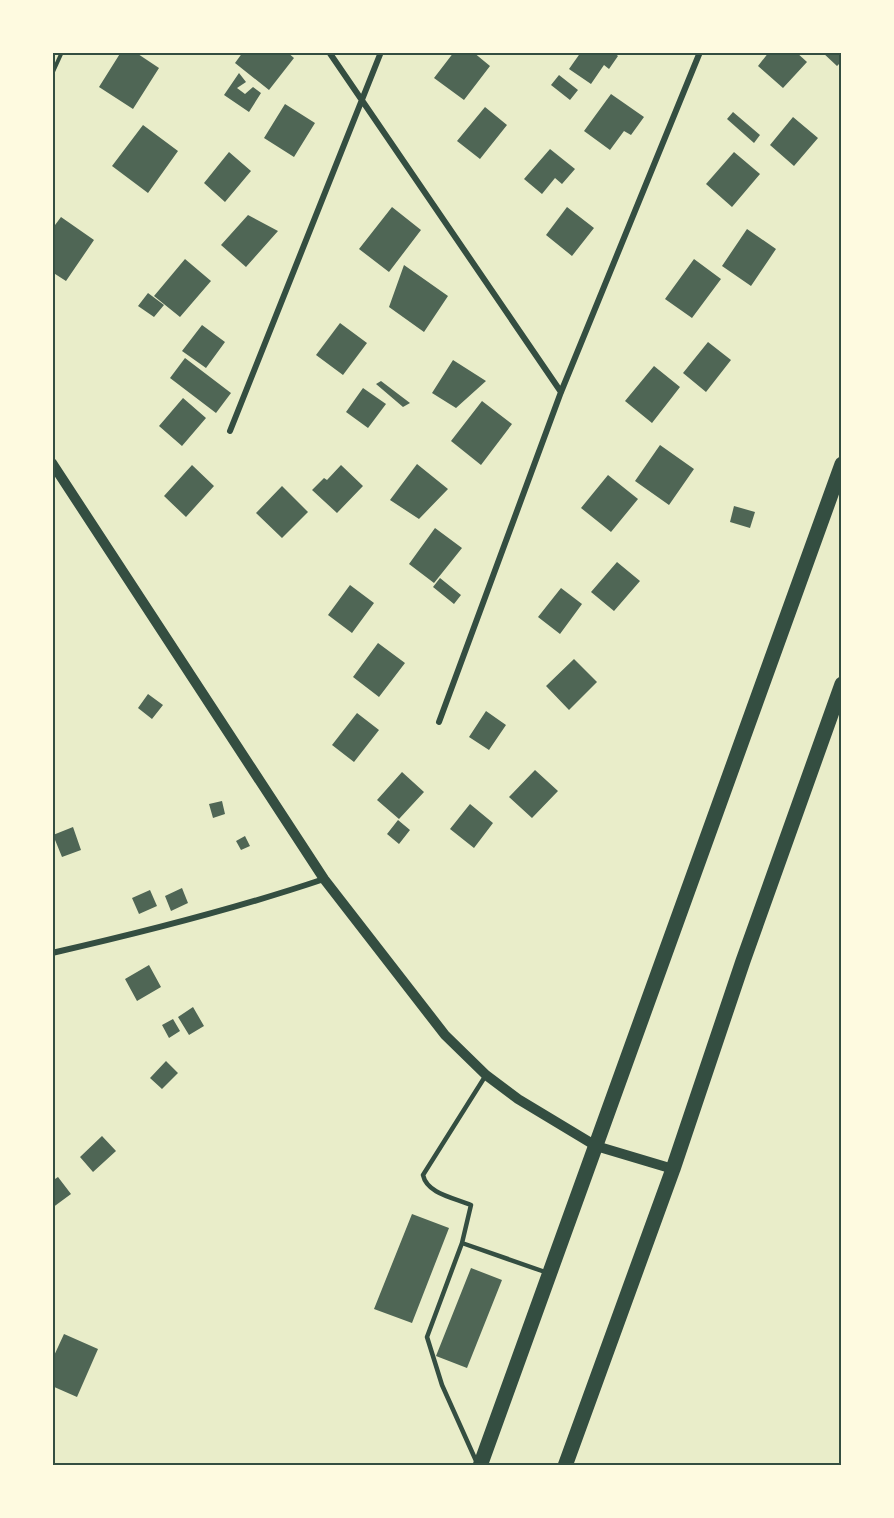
<svg xmlns="http://www.w3.org/2000/svg" width="894" height="1518" viewBox="0 0 894 1518" font-family="'Public Sans',sans-serif">
<rect width="100%" height="100%" fill="#e9edc9"/>
<path fill="#4f6655" d="M121 52H135L159 68 133 109 99 87Z
M243 52H287L294 58 269 90 235 63Z
M454 52H473L490 66 464 100 434 78Z
M581 52H613L618 56 609 69 604 65 591 84 569 69Z
M769 52H796L807 62 783 88 758 66Z
M822 52H842V61L837 66Z
M239 73 246 82 237 88 245 94 253 87 261 93 249 112 224 95Z
M559 75 578 90 570 100 551 85Z
M611 94 644 117 631 135 624 131 610 150 584 131Z
M285 104 315 123 294 157 264 138Z
M485 107 507 125 480 159 457 141Z
M733 112 760 135 754 143 727 119Z
M793 117 818 138 794 166 770 145Z
M143 125 178 151 148 193 112 166Z
M550 149 575 169 562 184 555 178 542 194 524 179Z
M229 152 251 171 225 202 204 183Z
M734 152 760 174 732 207 706 184Z
M392 207 421 230 389 272 359 249Z
M567 207 594 228 572 256 546 235Z
M248 215 278 231 246 267 221 245Z
M61 217 94 240 66 281 52 272V229Z
M747 229 776 249 751 286 722 266Z
M185 259 211 281 180 317 154 296Z
M694 259 721 279 692 318 665 299Z
M404 265 448 296 424 332 389 307Z
M148 293 164 305 154 317 138 306Z
M340 323 367 343 343 375 316 355Z
M202 325 225 342 206 368 182 351Z
M708 342 731 360 706 392 683 373Z
M185 358 231 393 216 413 170 378Z
M453 360 486 381 456 408 432 393Z
M654 366 680 387 652 423 625 401Z
M381 381 410 403 403 407 376 384Z
M363 388 386 404 368 428 346 412Z
M183 398 206 418 182 446 159 426Z
M482 401 512 424 481 465 451 441Z
M660 445 694 469 669 505 635 481Z
M417 464 448 489 419 519 390 500Z
M192 465 214 486 186 517 164 496Z
M341 465 363 486 337 513 312 490 324 478 327 480Z
M608 475 638 499 611 532 581 508Z
M282 486 308 512 282 538 256 513Z
M734 506 755 512 750 528 730 522Z
M435 528 462 548 434 583 409 564Z
M617 562 640 581 614 611 591 592Z
M440 578 461 595 454 604 433 587Z
M350 585 374 603 352 633 328 615Z
M561 588 582 604 560 634 538 617Z
M378 643 405 663 379 697 353 677Z
M574 659 597 682 569 710 546 686Z
M148 694 163 705 152 719 138 708Z
M486 711 506 725 489 750 469 737Z
M357 713 379 730 354 762 332 745Z
M535 770 558 791 532 818 509 797Z
M402 772 424 792 399 819 377 800Z
M222 801 225 814 213 818 209 804Z
M470 804 493 823 474 848 450 829Z
M398 820 410 830 399 844 387 834Z
M73 827 81 850 62 857 53 835Z
M245 836 250 846 241 850 236 841Z
M182 888 188 903 171 911 165 896Z
M150 890 157 906 139 914 132 898Z
M149 965 161 987 137 1001 125 979Z
M193 1007 204 1026 189 1035 178 1017Z
M173 1019 180 1031 169 1038 162 1025Z
M166 1061 178 1073 162 1089 150 1078Z
M102 1136 116 1151 93 1172 80 1157Z
M58 1177 71 1194 52 1208V1181Z
M412 1214 449 1228 412 1323 374 1309Z
M471 1268 502 1280 467 1368 436 1356Z
M64 1334 98 1349 77 1397 52 1386V1360Z"/>
<g fill="none" stroke-linecap="round" stroke-linejoin="round">
<path stroke="#344e41" stroke-width="4" d="M52 74 62 52"/>
<path stroke="#344e41" stroke-width="4.5" d="M462 1243 548 1273
M477 1463 442 1385 427 1337 462 1243 471 1205C455 1198 427 1194 423 1175L486 1075"/>
<path stroke="#344e41" stroke-width="6" d="M329 52 561 392
M230 431 381 52
M439 722 561 392 700 52
M52 953C144 932 235 909 324 879"/>
<path stroke="#344e41" stroke-width="10" d="M52 463 324 879 445 1035 486 1075 518 1099 596 1146 673 1169"/>
<path stroke="#344e41" stroke-width="15" d="M480 1466 842 464
M565 1466 673 1169 743 961 842 684"/>
</g>
<rect width="894" height="1518" fill="none" stroke="#fefae0" stroke-width="108"/>
<rect x="54" y="54" width="786" height="1410" fill="none" stroke="#344e41" stroke-width="2"/>
</svg>
